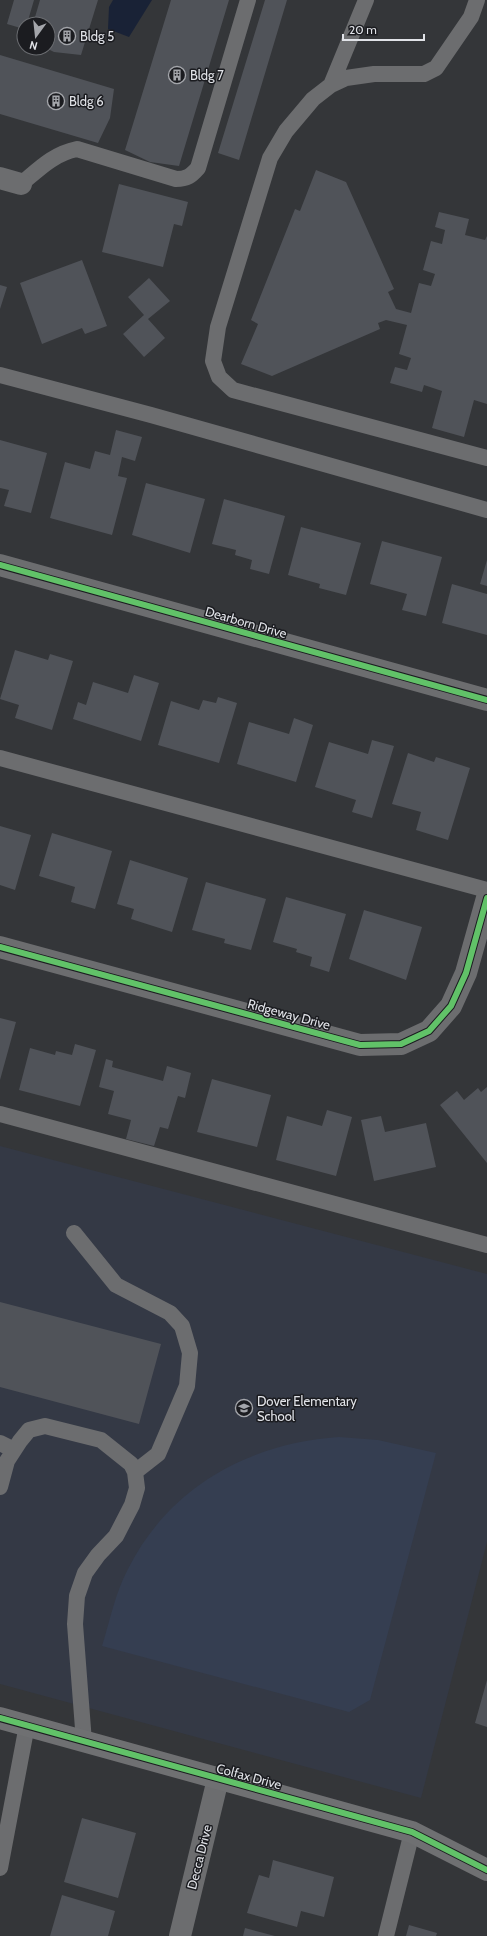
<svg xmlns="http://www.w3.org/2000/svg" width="487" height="1936" viewBox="0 0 487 1936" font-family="Cabin,sans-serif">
<rect width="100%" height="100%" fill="#343639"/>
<path fill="#343945" d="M0 1146 487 1274V1542L421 1798 0 1684Z"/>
<path fill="#353e51" d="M339 1437 378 1440 436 1453 370 1700 349 1712 102 1646C110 1621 115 1593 128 1569 169 1487 249 1443 339 1437Z"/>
<path fill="#192236" d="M113 0H152L129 37 108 29 109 7Z"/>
<path fill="#505359" d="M14 0H34L27 24H24V29L7 24Z
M40 0H98L81 55 54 52 48 49V24H33Z
M171 0H229L179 166 150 162 125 150Z
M265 0H287L239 160 218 153Z
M0 55 114 89 110 118 98 143 0 114Z
M316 170 346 182 394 289 388 292 396 309 411 313 419 283 431 286 435 274 423 270 431 241 442 244 445 230 435 227 439 212 469 219 465 235 485 240 487 236V404L474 400 464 437 432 428 442 391 424 385 422 392 390 383 395 367 407 370 411 358 399 354 407 325 386 320 378 323 380 329 272 376 241 364 258 324 251 320 295 209 300 211Z
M119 184 188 202 182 226 174 224 163 267 102 252Z
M82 260 107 326 85 334 82 328 42 344 20 283Z
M149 278 170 301 148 319 165 338 144 357 123 334 144 315 128 297Z
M0 285 7 287 0 309Z
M116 430 142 437 135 461 122 457 118 476 127 478 112 535 50 518 65 462 90 469 95 451 110 455Z
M0 440 47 453 31 513 4 506 9 490 0 488Z
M146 483 205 499 190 553 132 535Z
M224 499 285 516 269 574 250 569 252 560 235 555 236 550 212 544Z
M301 527 361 543 346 595 319 588 320 584 288 575Z
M382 541 442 557 426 616 402 610 407 594 370 584Z
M487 560V586L480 584Z
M452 584 487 594V635L442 623Z
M15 650 48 660 50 654 73 661 52 730 15 718 19 705 0 699Z
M134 675 159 683 141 741 73 719 78 702 86 705 93 682 128 693Z
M218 697 237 703 219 763 158 745 171 701 199 710 203 700 216 703Z
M294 718 313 725 296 782 237 764 249 722 289 734Z
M372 740 394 746 372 818 352 812 356 800 315 787 329 742 368 754Z
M408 753 434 762 436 757 470 768 448 840 416 830 421 812 392 804Z
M0 826 31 835 15 890 0 885Z
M52 833 112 851 95 909 71 902 75 887 39 876Z
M130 860 188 878 172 932 131 919 134 909 117 904Z
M206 882 266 899 251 950 224 943 225 939 192 930Z
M286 897 346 914 329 972 310 966 312 957 296 952 297 949 273 942Z
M364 910 422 927 406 980 349 959Z
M0 1018 16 1022 0 1080Z
M75 1044 96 1050 80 1106 19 1090 30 1048 55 1055 56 1051 72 1055Z
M106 1059 113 1061 112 1067 163 1081 167 1066 191 1073 185 1098 178 1096 168 1129 160 1127 154 1146 126 1139 131 1120 108 1114 114 1091 99 1087Z
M212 1079 271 1095 257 1147 197 1132Z
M487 1087V1163L440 1105 457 1091 464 1100 478 1088 481 1092Z
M327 1110 352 1117 336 1176 276 1160 287 1116 322 1126Z
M381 1116 385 1132 426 1123 436 1167 374 1181 361 1120Z
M0 1302 161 1344 139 1424 0 1387Z
M487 1680V1727L475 1723Z
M82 1818 136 1833 118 1898 64 1882Z
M273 1860 334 1877 324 1917 301 1911 297 1927 247 1913 259 1875 269 1878Z
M62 1895 115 1911 108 1936H50Z
M409 1925 437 1933 436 1936H406Z
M245 1928 275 1936H243Z"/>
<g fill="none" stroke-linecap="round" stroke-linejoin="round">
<path stroke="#6c6d6f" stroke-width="16" d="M477 0 471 17 436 68 424 74H374L346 78 331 85 313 99 286 131 270 158 218 327 213 361 219 377 233 390 487 458
M331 85 366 0
M21 184C39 169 53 154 77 149L176 179C187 179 191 176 198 168L248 0
M0 375 151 415 487 510
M0 758 487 890
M0 1114 487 1245
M74 1233 116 1285 170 1313 182 1326 190 1353 187 1386 158 1454 135 1472
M0 1443 14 1450
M0 1487 7 1461 20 1441 29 1430 45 1426 101 1440 131 1464 135 1472 137 1488 132 1505 116 1536 98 1555 85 1573 77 1596 75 1624 84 1742
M0 1868 27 1725
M386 1936 412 1832"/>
<path stroke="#6c6d6f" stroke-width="22" d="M0 178 21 184
M0 565 487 700
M0 947 360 1045 401 1044 429 1031 451 1006 466 973 487 898
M180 1936 218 1779"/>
<path stroke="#6f7072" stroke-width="22" d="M0 1718 412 1832 487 1870"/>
<g stroke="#1b1c20" stroke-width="8">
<path id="cycleway" d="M0 565 487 700
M0 947 360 1045 401 1044 429 1031 451 1006 466 973 487 898
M0 1718 412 1832 487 1870"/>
</g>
<use href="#cycleway" stroke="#61c268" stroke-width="6"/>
</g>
<defs>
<g id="building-ring" transform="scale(0.9)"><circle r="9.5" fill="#1b1c20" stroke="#a4a6ab" stroke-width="1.5"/><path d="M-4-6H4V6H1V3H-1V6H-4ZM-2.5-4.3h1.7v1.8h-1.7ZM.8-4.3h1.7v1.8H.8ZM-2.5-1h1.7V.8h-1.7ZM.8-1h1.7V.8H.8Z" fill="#a4a6ab"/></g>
<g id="school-ring" transform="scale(0.9)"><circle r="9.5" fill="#1b1c20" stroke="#a4a6ab" stroke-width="1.5"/><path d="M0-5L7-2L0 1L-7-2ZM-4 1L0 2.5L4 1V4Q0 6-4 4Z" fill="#a4a6ab"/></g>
</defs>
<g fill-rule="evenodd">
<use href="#building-ring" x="67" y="36"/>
<use href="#building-ring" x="177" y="75"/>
<use href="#building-ring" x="56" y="101"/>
<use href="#school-ring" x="244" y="1408"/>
</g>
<g text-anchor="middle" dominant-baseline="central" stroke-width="3" stroke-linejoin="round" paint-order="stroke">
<g font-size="13" fill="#e1e3e8" stroke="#1b1c20" text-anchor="start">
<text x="80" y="36">Bldg 5</text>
<text x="190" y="75">Bldg 7</text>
<text x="69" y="101">Bldg 6</text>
<text x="257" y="1401">Dover Elementary<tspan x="257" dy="15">School</tspan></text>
</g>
<g font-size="13" fill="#e1e3e8" stroke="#1b1c20">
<text transform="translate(246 622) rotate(16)">Dearborn Drive</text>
<text transform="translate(289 1014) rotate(15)">Ridgeway Drive</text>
<text transform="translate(249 1776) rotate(15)">Colfax Drive</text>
<text transform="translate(199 1857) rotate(-76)">Decca Drive</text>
</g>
</g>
<g transform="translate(36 36) rotate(195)"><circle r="19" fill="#1b1c20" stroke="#6a6c70"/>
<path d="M0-3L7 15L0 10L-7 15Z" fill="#a4a6ab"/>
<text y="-6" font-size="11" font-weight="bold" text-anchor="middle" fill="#e1e3e8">N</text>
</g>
<path d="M343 34v6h81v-6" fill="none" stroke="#e1e3e8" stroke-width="2"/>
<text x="349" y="34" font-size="12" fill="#e1e3e8" stroke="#1b1c20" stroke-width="3" paint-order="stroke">20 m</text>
</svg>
